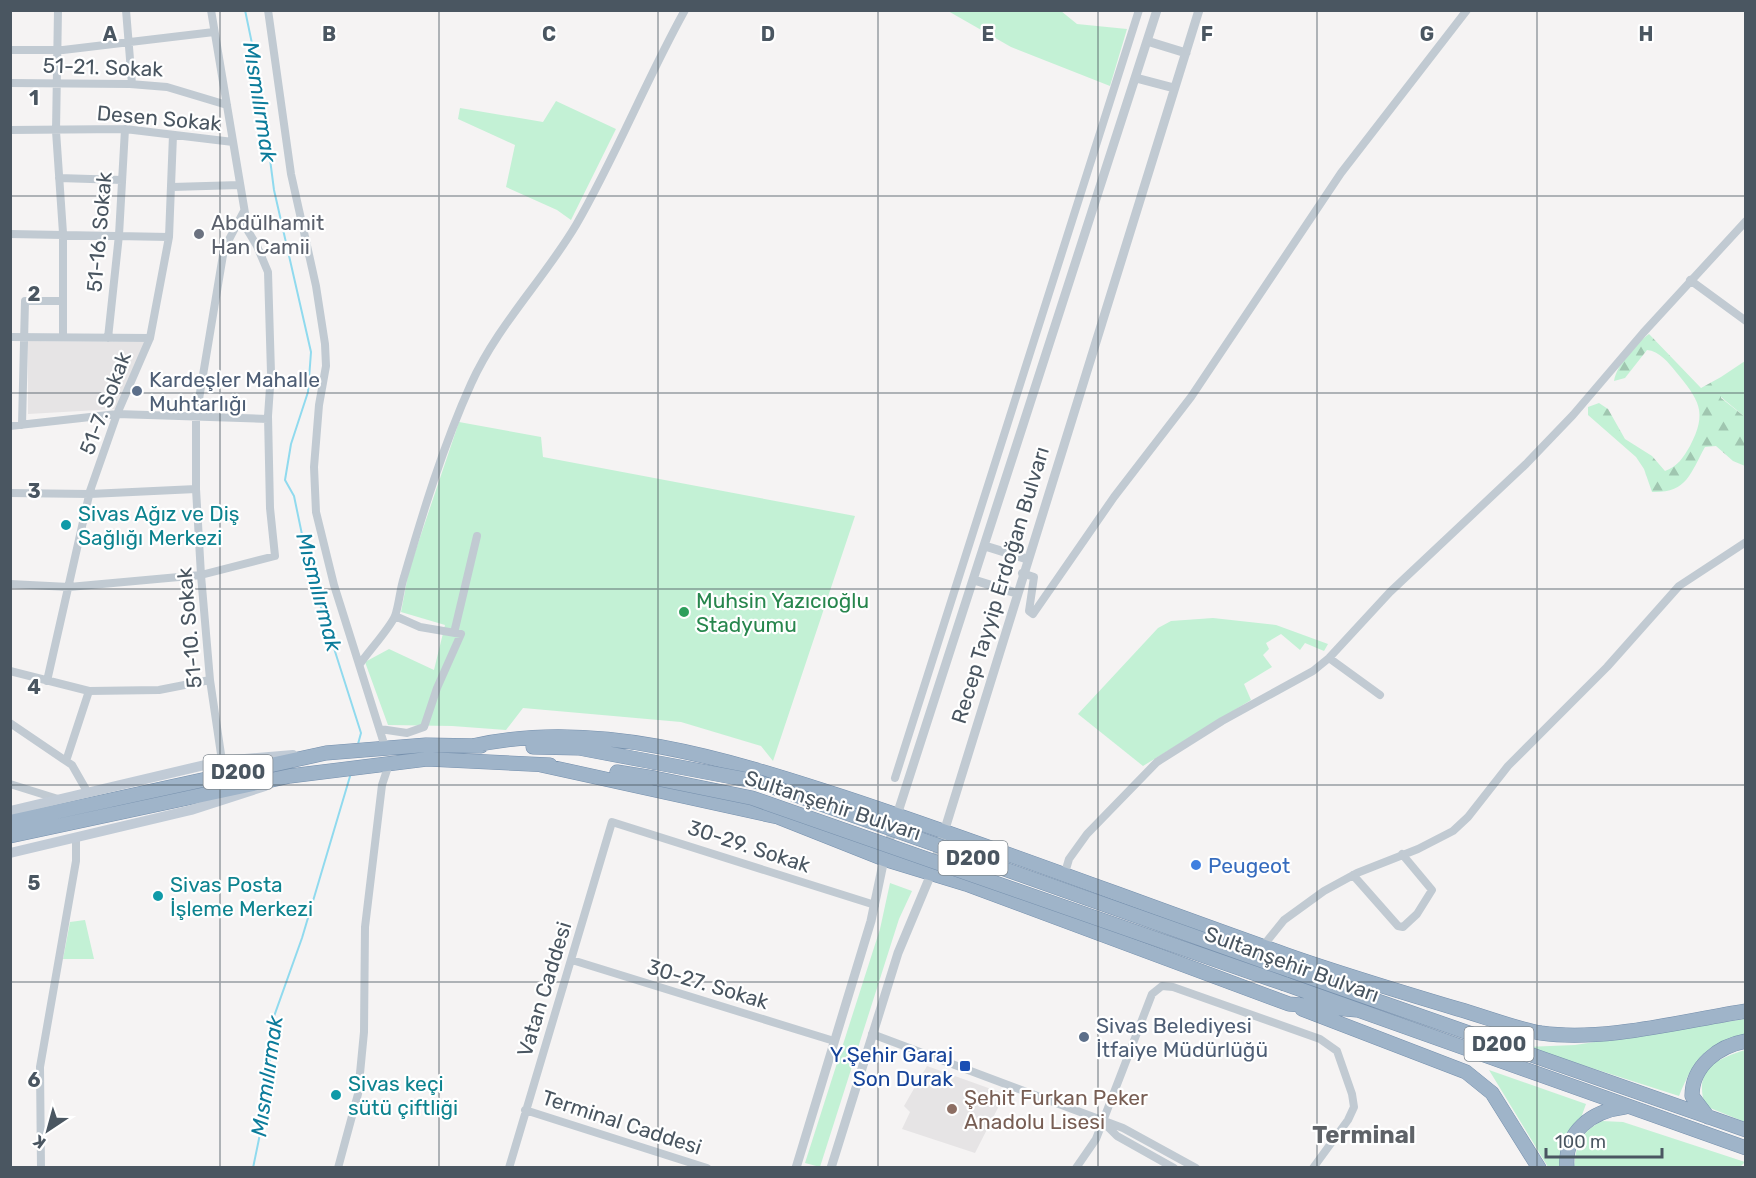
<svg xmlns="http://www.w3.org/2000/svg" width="1756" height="1178" viewBox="0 0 1756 1178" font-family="Rubik,sans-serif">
<defs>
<pattern id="forest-firs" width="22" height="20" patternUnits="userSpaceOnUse" patternTransform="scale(1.5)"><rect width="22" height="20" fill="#c3f1d5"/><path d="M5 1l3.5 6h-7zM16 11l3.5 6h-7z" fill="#a0c6b0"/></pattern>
</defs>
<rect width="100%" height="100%" fill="#f5f3f3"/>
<path fill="#e6e4e5" d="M28 341 145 342 116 409 28 414Z
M927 1066 1005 1094 975 1153 902 1129 910 1112 904 1106Z"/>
<path fill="#c3f1d5" d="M948 11H1061L1077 24 1127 29 1110 86 1011 47Z
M556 101 616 129 571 220 557 210 506 187 515 145 458 119 460 108 543 122Z
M1745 361V417L1721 397V377Z
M459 422 541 437 543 457 855 516 773 761 761 746 681 722 523 708 506 730 452 726 388 725 365 662 389 649 434 670 445 625 401 612 409 570Z
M1213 618 1276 625 1328 644 1324 651 1305 643 1300 650 1281 634 1266 643 1269 649 1263 655 1272 667 1244 684 1251 700 1143 766 1078 714 1158 628 1171 621Z
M890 883 912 891 899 919 820 1167 805 1163 880 929Z
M85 920 94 959H63L70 922Z
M1745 1019V1035C1703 1047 1696 1056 1679 1096L1526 1047 1575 1045Z
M1745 1050V1122L1705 1106C1694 1069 1714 1060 1745 1050Z
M1489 1070 1586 1104 1563 1167H1548Z
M1602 1121 1623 1122 1745 1162 1739 1168H1574C1576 1144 1581 1132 1602 1121Z"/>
<path fill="url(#forest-firs)" d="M1649 334 1701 388 1721 377V398L1745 417V466L1733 461 1716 446 1705 447C1690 474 1687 493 1652 492L1644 469 1636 457 1588 415V407L1599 403 1608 409 1625 439 1652 456 1665 471C1678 466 1683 458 1690 446 1708 412 1699 400 1676 372 1669 363 1659 351 1647 350L1625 378 1614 381C1617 364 1635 344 1649 334Z"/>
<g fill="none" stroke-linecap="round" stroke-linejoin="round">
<path stroke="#90daee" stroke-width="2" d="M245 10 260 82 274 190 311 352 308 392 291 444 285 480 294 496 310 573 361 733 358 744
M253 1168 267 1100 272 1022 302 938 351 773"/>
<g stroke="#7690ad" stroke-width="15">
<path id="trunk" d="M472 746C596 718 726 759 843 797 992 846 1139 903 1287 955 1344 975 1401 992 1458 1009 1486 1017 1513 1028 1541 1033 1605 1042 1682 1021 1746 1011
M533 747 579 748 653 762
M541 765 778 817 884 859 966 884 1289 1004 1357 1010
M617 772 654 778
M10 822 326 753 426 745 481 746
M10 836 290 776 427 759 550 765
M1289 970 1746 1130
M1285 984 1746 1148
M1302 1009 1466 1072 1492 1093 1539 1168
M1708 1117 1692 1096C1692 1066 1718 1046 1746 1041
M1567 1168C1564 1131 1592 1111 1625 1107"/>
</g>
<path stroke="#c1cad2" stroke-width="8" d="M58 10 56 131 63 233V337
M126 10 132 84
M268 10 291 174 316 286 325 344 326 366 319 405 314 467 316 512 334 585 386 750
M10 50H63L214 32
M10 83 130 84 167 87 227 105
M10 130 125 129 233 142
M59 178 122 180
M172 187 240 185
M10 234 169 237
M1690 280 1746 321
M10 337 150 338
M108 338 119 235 125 129
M22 425 25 301H62
M10 426 117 414 268 419
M10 493 90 494 196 489
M1022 573 1034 577 1029 611 1033 614 1114 497 1191 397 1341 173 1467 10
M10 584 69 587 201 575 275 556 270 508 268 416 271 373 268 272 257 246 248 231 211 10
M454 633 477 536
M1329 658 1380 695
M360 664C368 652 390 628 395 616 399 605 400 589 404 577 423 512 443 446 471 384 497 326 544 279 576 225 616 156 646 80 685 10
M10 671 89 691 159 690 210 680
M47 681 90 491 117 414 150 338 169 237 173 135
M10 723 66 761
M380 729 407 733 424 727 437 688 461 634 420 627 395 616
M222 761 210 680 201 575 196 489V417L224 249 244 211
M895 778 1139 10
M10 784 58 799
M88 793 72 765 66 761 89 691
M1353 875 1398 926 1403 927 1417 914 1432 890 1402 854
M1064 876 1069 859 1087 834 1157 762 1222 721 1313 671 1329 658 1390 592 1526 464 1573 415 1643 333 1746 221
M1263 946 1284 920 1324 891 1357 873 1418 849 1453 831 1468 817 1508 766 1607 667 1679 586 1746 542
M572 960 834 1041
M872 1034 1123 1128 1196 1168
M525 1110 707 1168
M1102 1121 1117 1136 1174 1168
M41 1168 40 1067 76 861V837
M338 1168 358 1094 364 1032 365 927 382 785 389 764
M509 1168 612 822 875 905
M1076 1168 1096 1139 1152 994 1162 986 1173 987 1320 1039 1337 1051 1352 1094 1354 1107 1348 1120 1313 1168"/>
<path stroke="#c1cad2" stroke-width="9" d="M1147 41 1186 53
M1136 78 1174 88
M985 546 1027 559
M974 580 1016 593
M796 1168 871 921 884 859 897 815 1157 10
M831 1168 898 953 931 874 1199 10"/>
<path stroke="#c1cbd6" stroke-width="10" d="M10 811 222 761 293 755
M10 853 191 810 265 786"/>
<use href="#trunk" stroke="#9fb4c9" stroke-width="14"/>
<g stroke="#7690ad" stroke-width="15" stroke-linecap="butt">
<path id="trunk-bridge" d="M653 762 759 782 1289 970
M654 778 752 798 1285 984"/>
</g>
<use href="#trunk-bridge" stroke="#9fb4c9" stroke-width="14"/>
</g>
<path fill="none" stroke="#4a5661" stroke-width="1.5" stroke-opacity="0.55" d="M220 10V1168M439 10V1168M658 10V1168M878 10V1168M1098 10V1168M1317 10V1168M1537 10V1168M10 196H1746M10 393H1746M10 589H1746M10 785H1746M10 982H1746"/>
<circle fill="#6b7280" stroke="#fff" stroke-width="2" cx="199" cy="234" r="6"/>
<g fill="#5c6f8a" stroke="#fff" stroke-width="2">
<circle cx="137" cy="391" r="6"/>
<circle cx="1084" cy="1037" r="6"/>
</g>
<g fill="#0f9aa8" stroke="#fff" stroke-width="2">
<circle cx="66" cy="525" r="6"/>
<circle cx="158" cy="896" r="6"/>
<circle cx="336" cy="1095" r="6"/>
</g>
<circle fill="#2e9e5b" stroke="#fff" stroke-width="2" cx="684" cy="612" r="6"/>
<circle fill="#3f7fe0" stroke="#fff" stroke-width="2" cx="1196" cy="865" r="6"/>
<rect fill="#1a4fb4" stroke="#fff" stroke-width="2" x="959" y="1060" width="12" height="12" rx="3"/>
<circle fill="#8d6e63" stroke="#fff" stroke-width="2" cx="952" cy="1109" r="6"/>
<g text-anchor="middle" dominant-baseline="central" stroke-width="4.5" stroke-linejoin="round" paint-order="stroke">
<g fill="#fff" stroke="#808990" stroke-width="1.5">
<rect x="203.5" y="755" width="69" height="34" rx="4.5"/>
<rect x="938.5" y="841" width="69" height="34" rx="4.5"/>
<rect x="1464.5" y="1027" width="69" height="34" rx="4.5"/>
</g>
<g font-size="20" font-weight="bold" fill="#4a5661">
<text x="238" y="772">D200</text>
<text x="973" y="858">D200</text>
<text x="1499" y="1044">D200</text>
</g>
<g font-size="21" fill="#4a5661" stroke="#fff">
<text transform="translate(103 67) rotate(2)">51-21. Sokak</text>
<text transform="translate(159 118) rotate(5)">Desen Sokak</text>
<text transform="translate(99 232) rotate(-85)">51-16. Sokak</text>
<text transform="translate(105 403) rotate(-69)">51-7. Sokak</text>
<text transform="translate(1000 585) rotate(-73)">Recep Tayyip Erdoğan Bulvarı</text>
<text transform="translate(189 628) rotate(-95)">51-10. Sokak</text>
<text transform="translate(833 805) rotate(18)">Sultanşehir Bulvarı</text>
<text transform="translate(749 846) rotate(18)">30-29. Sokak</text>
<text transform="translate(1292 964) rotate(20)">Sultanşehir Bulvarı</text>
<text transform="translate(708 984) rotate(17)">30-27. Sokak</text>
<text transform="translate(544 989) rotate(-73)">Vatan Caddesi</text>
<text transform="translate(622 1122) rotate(18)">Terminal Caddesi</text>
</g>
<g font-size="21" fill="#5b616d" stroke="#fff" text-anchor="start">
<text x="211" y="222">Abdülhamit<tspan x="211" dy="24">Han Camii</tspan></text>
</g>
<g font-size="21" fill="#4e5e75" stroke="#fff" text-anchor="start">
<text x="149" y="379">Kardeşler Mahalle<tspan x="149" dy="24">Muhtarlığı</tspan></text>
<text x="1096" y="1025">Sivas Belediyesi<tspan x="1096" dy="24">İtfaiye Müdürlüğü</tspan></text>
</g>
<g font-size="21" fill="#0d838f" stroke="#fff" text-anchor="start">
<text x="78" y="513">Sivas Ağız ve Diş<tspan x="78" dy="24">Sağlığı Merkezi</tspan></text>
<text x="170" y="884">Sivas Posta<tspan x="170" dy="24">İşleme Merkezi</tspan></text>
<text x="348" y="1083">Sivas keçi<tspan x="348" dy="24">sütü çiftliği</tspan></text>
</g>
<g font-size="21" fill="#27864d" stroke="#fff" text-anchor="start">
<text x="696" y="600">Muhsin Yazıcıoğlu<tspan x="696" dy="24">Stadyumu</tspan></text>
</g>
<g font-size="21" fill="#366cbe" stroke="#fff" text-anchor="start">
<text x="1208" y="865">Peugeot</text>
</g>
<g font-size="21" fill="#164399" stroke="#fff" text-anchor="end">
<text x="953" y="1054">Y.Şehir Garaj<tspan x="953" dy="24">Son Durak</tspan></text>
</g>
<g font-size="21" fill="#785e54" stroke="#fff" text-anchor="start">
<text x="964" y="1097">Şehit Furkan Peker<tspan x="964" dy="24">Anadolu Lisesi</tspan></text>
</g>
<g font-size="22" font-style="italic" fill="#0c7c9b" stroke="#fff">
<text transform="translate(260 102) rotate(81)">Mısmılırmak</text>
<text transform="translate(319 592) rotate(75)">Mısmılırmak</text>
<text transform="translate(267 1076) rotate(-82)">Mısmılırmak</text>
</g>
<g font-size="24" font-weight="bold" fill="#5f6368" stroke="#fff">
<text x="1364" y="1135">Terminal</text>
</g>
</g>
<g font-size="20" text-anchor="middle" font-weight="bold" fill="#4a5661" stroke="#fff" stroke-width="4.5" stroke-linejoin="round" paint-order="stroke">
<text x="110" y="41">A</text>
<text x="329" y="41">B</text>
<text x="549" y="41">C</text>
<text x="768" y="41">D</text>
<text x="988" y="41">E</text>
<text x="1207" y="41">F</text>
<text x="1427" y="41">G</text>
<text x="1646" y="41">H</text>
<text x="34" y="105">1</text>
<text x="34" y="301">2</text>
<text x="34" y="498">3</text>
<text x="34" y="694">4</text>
<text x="34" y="890">5</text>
<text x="34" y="1087">6</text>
</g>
<rect width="1756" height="1178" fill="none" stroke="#4a5661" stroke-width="24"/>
<g transform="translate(48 1130) rotate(216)" stroke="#ffffff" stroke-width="4.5" paint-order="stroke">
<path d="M0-4.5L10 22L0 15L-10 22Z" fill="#4a5661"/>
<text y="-9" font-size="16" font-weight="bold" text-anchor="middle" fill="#4a5661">K</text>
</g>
<path d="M1546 1148v9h116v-9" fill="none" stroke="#4a5661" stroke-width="3"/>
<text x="1555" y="1148" font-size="18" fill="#4a5661" stroke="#ffffff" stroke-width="4.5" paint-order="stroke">100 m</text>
</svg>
